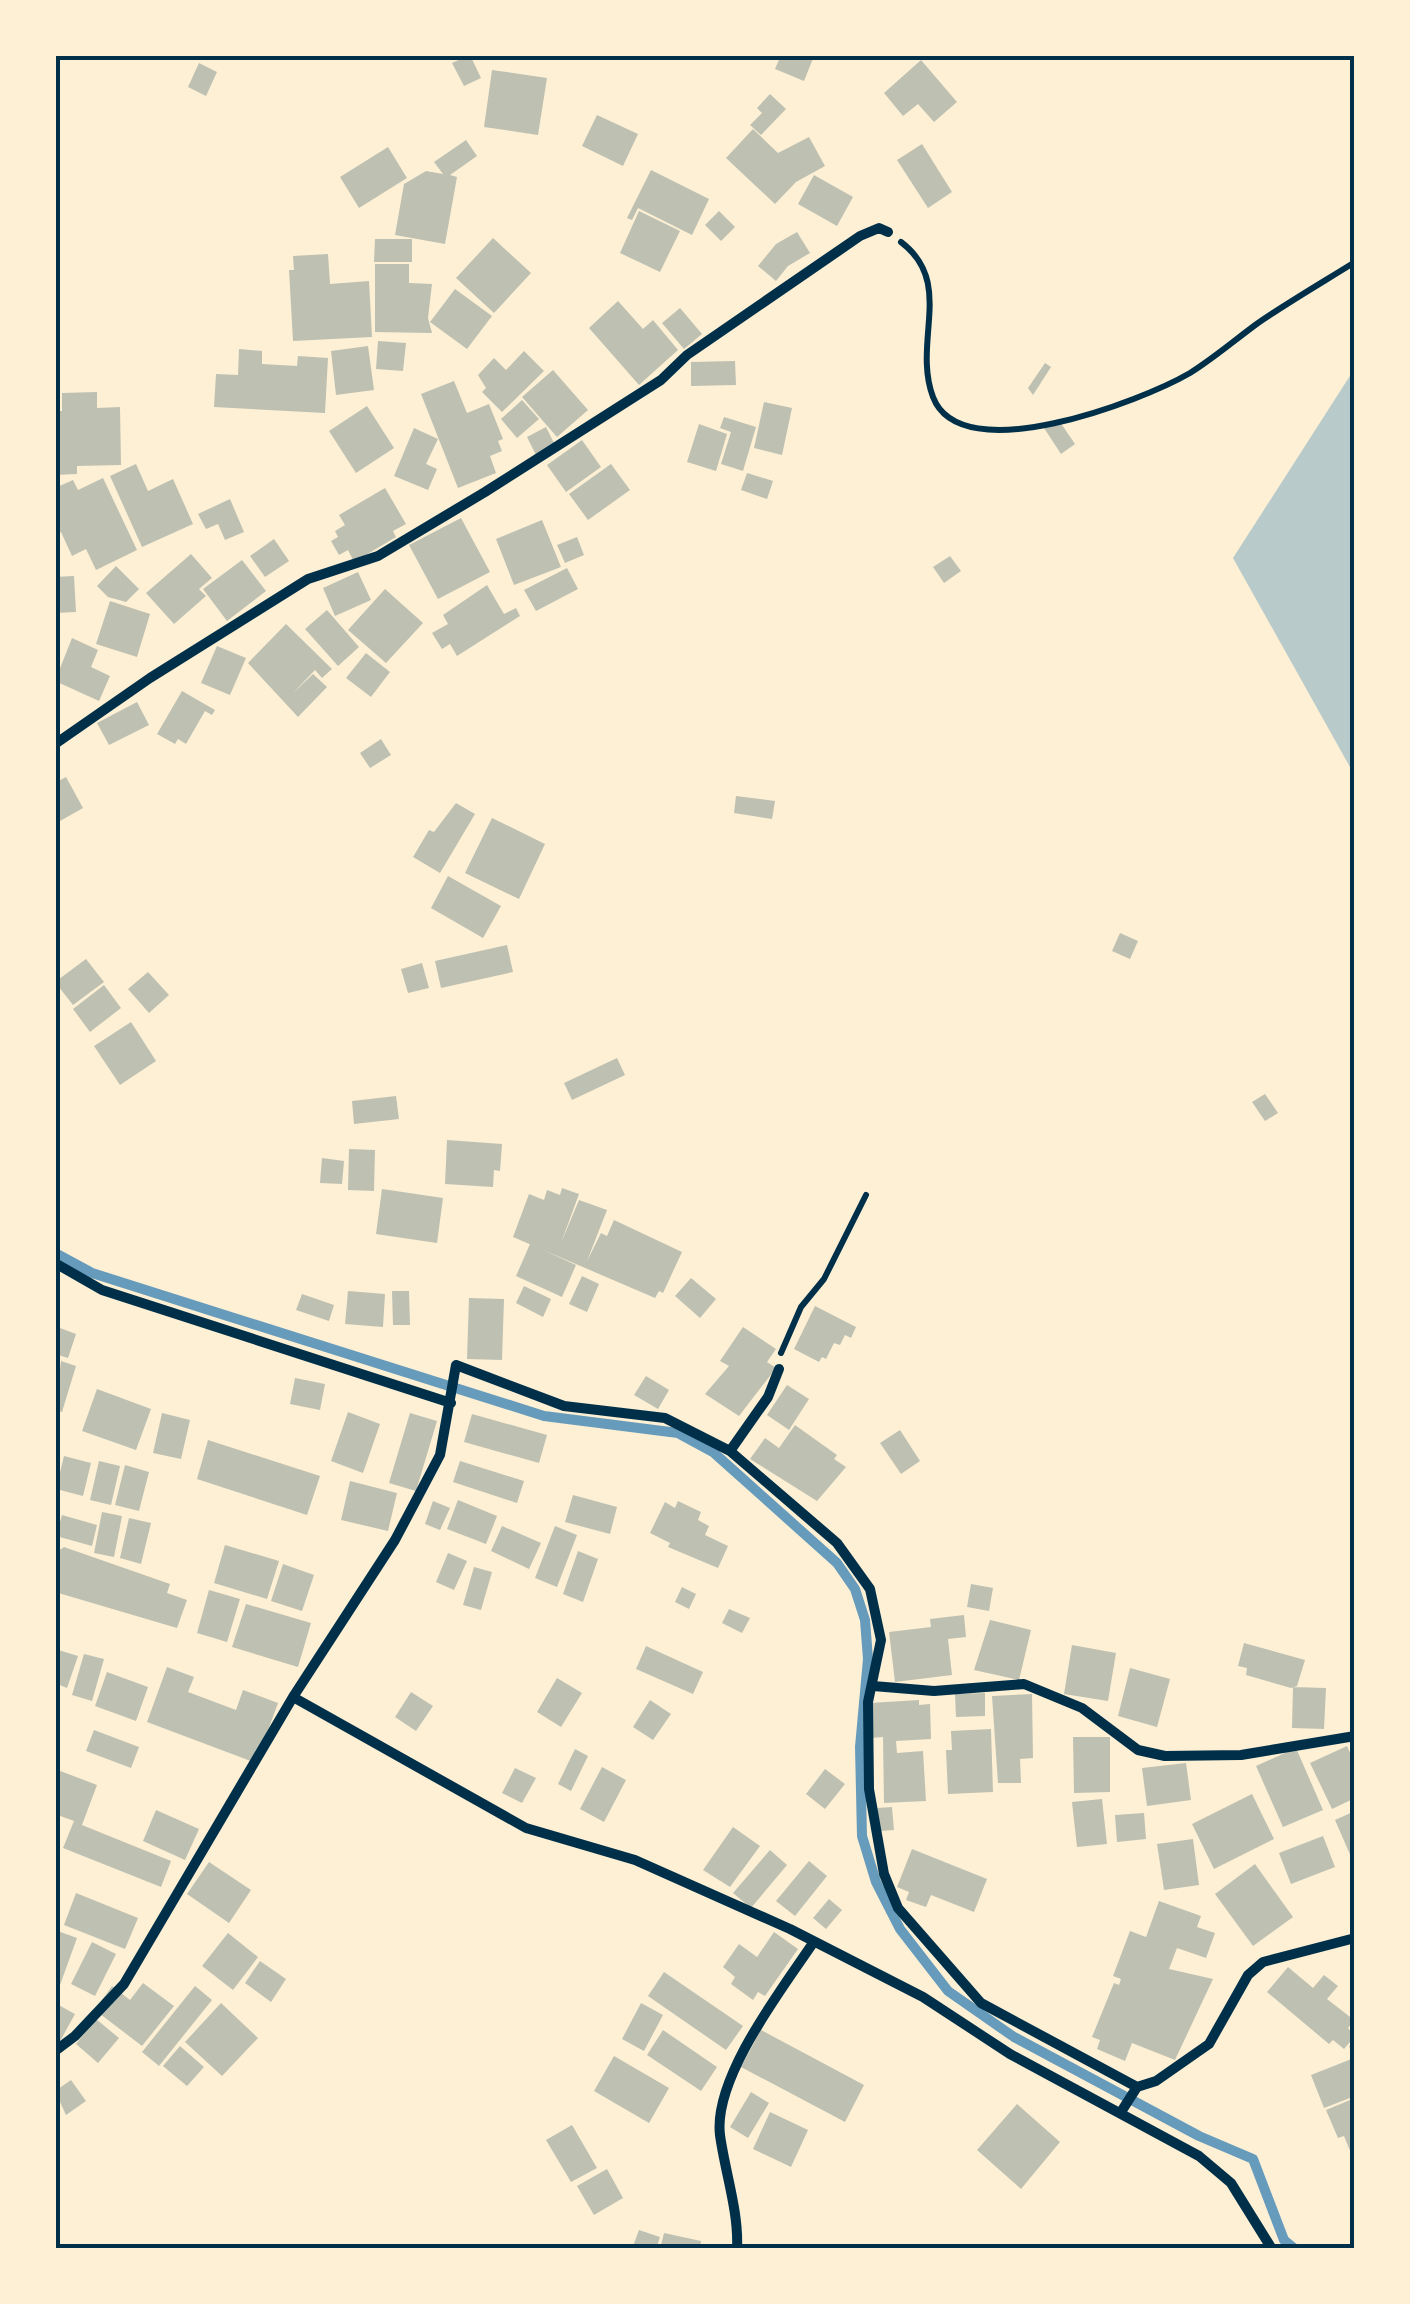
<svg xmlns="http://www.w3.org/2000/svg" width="1410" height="2304" viewBox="0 0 1410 2304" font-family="'PT Sans',sans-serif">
<rect width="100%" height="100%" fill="#fdf0d5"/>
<path fill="#b9caca" d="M1355 368V776L1233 558Z"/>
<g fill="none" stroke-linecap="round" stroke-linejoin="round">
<path stroke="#669bbc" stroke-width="10" d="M55 1253 92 1273 544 1416 678 1433 713 1452 837 1563 855 1589 865 1620 868 1659 860 1747 862 1836 876 1882 900 1929 948 1991 1014 2037 1199 2136 1253 2159 1284 2240 1295 2249"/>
</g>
<path fill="#bec0b2" d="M470 55 481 78 464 86 452 63Z
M781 55 814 56 804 81 775 69Z
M921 60 957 102 934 122 918 104 903 116 884 93Z
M199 63 217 72 206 96 188 87Z
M492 70 547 78 538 135 484 127Z
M770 94 786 109 761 135 750 125 762 113 757 108Z
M597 115 638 134 623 166 582 146Z
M753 129 778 153 809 137 825 166 796 182 775 204 726 158Z
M466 140 477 156 450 175 457 177 445 244 395 235 404 184 426 171 443 174 434 162Z
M922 144 952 192 928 208 897 160Z
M388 147 407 178 359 208 340 177Z
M651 170 709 199 692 235 638 208 632 220 627 218Z
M814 175 853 197 837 226 798 204Z
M639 211 680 231 660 272 620 253Z
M719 211 735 227 721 241 705 225Z
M797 232 810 253 788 266 776 281 758 266 776 244Z
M493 238 531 273 494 313 456 278Z
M375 239H412V262H374Z
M328 254 330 284 369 281 372 337 293 341 289 270H294L293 256Z
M375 264H409V283L432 284 428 318 432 333 375 332Z
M455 289 492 316 467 349 430 322Z
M618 301 643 329 653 320 678 350 639 385 589 328Z
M680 308 702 334 684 349 662 323Z
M378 341 406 343 403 371 376 369Z
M368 346 374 390 336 395 331 351Z
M239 349 262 351V364L297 366 298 356 328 358 325 413 214 407 216 374 238 375Z
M524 351 544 371 502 412 482 392 486 388 478 375 494 358 506 370Z
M735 361 736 385 691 386V362Z
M1045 363 1051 367 1033 395 1028 388Z
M553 370 588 410 557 437 522 397Z
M454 381 467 413 489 404 503 439 498 441 502 451 490 456 496 473 458 488 421 394Z
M97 392V408L120 407 121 465 77 466V474L55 475V411H62V393Z
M522 400 539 419 517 438 501 419Z
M764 402 792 408 782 455 754 448Z
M367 406 394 448 356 473 329 431Z
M724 417 756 427 743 471 721 464 731 432 720 428Z
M1058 419 1075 444 1061 454 1044 428Z
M699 424 727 434 716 471 687 462Z
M546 427 555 445 536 455 527 437Z
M414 428 438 439 426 464 437 469 428 490 394 476Z
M582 440 601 467 566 492 547 465Z
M136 464 148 491 173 479 193 524 142 547 110 476Z
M611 464 630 490 588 520 569 494Z
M747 473 773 481 767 499 741 490Z
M103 478 137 550 96 570 86 549 72 556 61 532 55 535V488L73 480 78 490Z
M385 488 406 524 393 531 396 537 354 562 348 550 339 555 331 541 338 537 335 531 345 525 339 515Z
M230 499 244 532 225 540 218 524 206 529 198 514Z
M461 518 490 572 438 599 409 545Z
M542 520 561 567 514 585 496 539Z
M577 537 584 555 565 563 557 545Z
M274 539 289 561 265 577 250 556Z
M191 554 212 578 199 589 206 596 174 624 146 593Z
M950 556 961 571 944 583 933 567Z
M242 560 266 591 227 621 203 589Z
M116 566 139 589 126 602 108 597 97 586Z
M567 568 578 589 536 611 524 590Z
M358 572 371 600 335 616 323 588Z
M74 576 76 612 55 613V577Z
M487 585 504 614 516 608 520 616 457 656 450 644 442 649 432 633 448 624 443 615Z
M385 589 423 623 386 663 348 630Z
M110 601 150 614 137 657 96 644Z
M327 610 359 647 338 666 305 629Z
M286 624 332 669 322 678 315 670 293 693 313 674 327 687 298 717 248 663Z
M72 638 98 650 91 667 110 676 99 701 55 681Z
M217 646 246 658 230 695 201 683Z
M366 653 390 672 371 697 346 678Z
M182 691 215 710 212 715 205 711 186 744 178 739 175 744 157 734Z
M137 702 149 725 109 745 97 723Z
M381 739 391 755 370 768 360 753Z
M66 777 83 808 60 821 55 813V783Z
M736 796 775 801 772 819 734 813Z
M456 803 475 814 440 873 413 857 429 830 434 832Z
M492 818 545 844 519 899 465 873Z
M448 876 501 906 483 938 431 908Z
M1120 933 1138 941 1130 959 1112 951Z
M507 945 513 972 441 988 435 961Z
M86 959 104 982 73 1005 55 982Z
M422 963 429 988 408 993 401 969Z
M148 972 169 995 149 1013 128 989Z
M104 985 121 1008 90 1032 73 1009Z
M131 1022 156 1061 120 1085 94 1046Z
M617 1058 625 1075 572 1100 564 1083Z
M1265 1094 1278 1113 1265 1121 1252 1102Z
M396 1096 399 1119 354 1124 352 1101Z
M447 1140 502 1144 500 1171 494 1170 493 1187 445 1184Z
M349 1149 375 1150 374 1191 348 1190Z
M322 1158 344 1161 342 1184 320 1183Z
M562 1188 579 1194 561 1243 579 1200 607 1210 587 1261 601 1233 607 1236 614 1220 682 1252 663 1293 659 1291 655 1298 513 1237 529 1194 544 1200 547 1190 560 1195Z
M382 1189 443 1198 437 1243 376 1234Z
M530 1244 576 1265 562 1297 516 1276Z
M582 1276 599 1284 587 1312 569 1304Z
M691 1278 716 1299 700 1318 675 1296Z
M524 1286 551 1299 543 1317 516 1303Z
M348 1291 385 1294 383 1327 345 1324Z
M392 1291H409L410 1325H393Z
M302 1294 334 1305 329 1321 296 1310Z
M469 1298 504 1299 502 1360 467 1359Z
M815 1306 856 1327 851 1338 845 1335 840 1345 834 1343 826 1359 822 1357 819 1362 794 1349Z
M743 1327 776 1349 767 1362 776 1368 739 1416 705 1394 729 1366 720 1361Z
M60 1328 76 1334 68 1358 55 1354Z
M61 1361 76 1366 62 1412 55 1410Z
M646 1376 669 1390 658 1409 634 1395Z
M295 1378 325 1384 320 1410 290 1404Z
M787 1385 809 1399 789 1430 767 1415Z
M97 1389 151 1409 136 1450 82 1431Z
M348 1412 380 1424 363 1473 331 1461Z
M162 1413 190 1420 181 1459 153 1453Z
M410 1413 437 1421 416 1491 389 1483Z
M472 1414 547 1435 539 1463 464 1442Z
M795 1425 837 1455 834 1459 846 1467 817 1501 750 1459 765 1438 779 1448Z
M900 1430 920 1461 901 1474 880 1443Z
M208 1440 320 1476 307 1515 197 1479Z
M64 1456 91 1463 83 1496 56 1489Z
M99 1461 120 1466 111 1505 90 1500Z
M460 1461 524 1481 517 1503 453 1482Z
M125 1465 149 1472 139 1511 115 1505Z
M350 1481 397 1493 388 1531 341 1520Z
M573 1495 617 1507 610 1534 565 1522Z
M458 1500 497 1516 486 1544 447 1529Z
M433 1501 450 1508 440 1530 425 1524Z
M678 1501 701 1512 698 1520 709 1526 705 1535 728 1546 718 1568 668 1547 670 1543 650 1533 665 1502 675 1508Z
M102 1512 122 1516 114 1557 94 1553Z
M62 1515 97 1525 92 1546 56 1536Z
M129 1518 151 1523 141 1564 120 1558Z
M502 1526 541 1543 529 1569 491 1551Z
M555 1526 577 1535 557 1587 535 1578Z
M225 1545 279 1561 267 1599 214 1583Z
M64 1547 170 1584 167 1593 187 1600 177 1628 55 1592V1553Z
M578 1551 598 1559 583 1602 563 1594Z
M448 1553 467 1561 454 1590 436 1582Z
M283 1564 314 1575 302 1611 271 1601Z
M474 1567 492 1572 481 1610 463 1605Z
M971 1584 993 1588 989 1611 967 1607Z
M682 1587 696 1594 689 1609 675 1602Z
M209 1590 240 1599 227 1642 197 1633Z
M246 1604 311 1623 298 1667 232 1647Z
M729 1609 750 1618 742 1633 722 1623Z
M964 1615 966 1637 948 1639 952 1675 895 1682 889 1632 931 1627 930 1619Z
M990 1620 1031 1630 1019 1680 974 1670Z
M1244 1643 1305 1660 1297 1686 1291 1688 1246 1675 1247 1668 1238 1666Z
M1072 1645 1116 1653 1108 1701 1064 1694Z
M646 1646 703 1672 693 1694 636 1669Z
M55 1649 78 1656 67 1688 55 1683Z
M84 1654 104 1659 92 1701 72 1695Z
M167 1667 194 1677 188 1692 236 1710 243 1690 278 1703 256 1763 147 1722Z
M1130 1668 1170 1679 1157 1727 1118 1716Z
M107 1672 148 1687 136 1721 95 1706Z
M557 1678 582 1693 561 1727 537 1712Z
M1293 1687 1326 1688 1324 1729 1292 1728Z
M411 1692 433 1706 416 1731 395 1717Z
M985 1693V1716L956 1717 955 1694Z
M1032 1694 1033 1758 1020 1759 1021 1783H998L992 1696Z
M650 1700 671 1714 653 1740 633 1727Z
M919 1700V1705L930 1704 931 1739 896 1741 897 1753 923 1751 926 1801 884 1803 883 1737 871 1738 869 1703Z
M991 1729 993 1792 948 1794 946 1750H952L951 1731Z
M94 1730 139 1747 131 1768 86 1751Z
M1073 1737H1110V1792L1074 1793Z
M1347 1746 1355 1764V1798L1332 1809 1310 1763Z
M1296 1748 1323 1810 1283 1827 1256 1766Z
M575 1749 588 1756 571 1791 558 1784Z
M1186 1763 1191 1800 1147 1806 1142 1768Z
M602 1767 626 1780 604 1822 580 1809Z
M515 1768 536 1778 522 1803 502 1793Z
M55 1769 97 1785 82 1825 171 1861 161 1887 63 1848 74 1821 55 1814Z
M825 1769 845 1784 825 1809 806 1794Z
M1252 1794 1274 1839 1214 1869 1192 1824Z
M1102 1799 1107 1844 1077 1847 1072 1802Z
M892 1807 894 1830 880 1831 877 1808Z
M156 1810 199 1829 185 1860 143 1841Z
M1355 1811V1866L1335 1820Z
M1144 1813 1146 1839 1117 1842 1115 1815Z
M733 1827 760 1846 730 1887 703 1870Z
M1323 1836 1335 1867 1291 1884 1279 1853Z
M1193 1839 1199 1885 1164 1890 1157 1844Z
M912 1849 987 1879 974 1912 931 1895 926 1907 906 1900 909 1892 897 1887Z
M770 1850 787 1865 751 1908 733 1893Z
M809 1861 827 1876 795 1916 776 1901Z
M209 1862 251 1890 229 1923 187 1894Z
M1255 1864 1293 1917 1253 1946 1215 1894Z
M76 1893 138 1918 125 1949 64 1925Z
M829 1899 842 1910 826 1929 813 1918Z
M1159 1901 1201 1916 1197 1927 1215 1933 1206 1958 1177 1948 1169 1969 1213 1979 1175 2060 1132 2043 1125 2061 1097 2049 1100 2040 1092 2037 1114 1983 1119 1985 1121 1979 1113 1976 1130 1931 1146 1937Z
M55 1930 77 1938 60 1985 55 1983Z
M774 1932 798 1949 765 1996 758 1992 753 2000 731 1984 735 1977 723 1967 739 1944 757 1957Z
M228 1933 258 1957 233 1990 202 1966Z
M92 1942 116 1954 95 1996 71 1984Z
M260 1961 286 1979 271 2002 245 1983Z
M1288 1967 1313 1988 1324 1975 1338 1986 1327 1999 1354 2020 1348 2028 1355 2036 1344 2049 1333 2040 1329 2044 1267 1992Z
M664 1972 743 2026 726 2050 648 1996Z
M143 1983 174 2006 142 2046 95 2010 112 1986 130 2000Z
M195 1986 212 2000 159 2066 142 2052Z
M55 2003 75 2014 59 2043 55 2041Z
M221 2003 258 2038 222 2076 185 2042Z
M641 2003 663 2015 644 2051 622 2039Z
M96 2019 119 2038 98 2063 76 2044Z
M663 2030 717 2067 701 2091 647 2055Z
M761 2030 864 2085 845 2122 741 2067Z
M1355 2043V2096L1324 2108 1311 2075 1354 2058 1349 2046Z
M180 2046 204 2067 187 2086 163 2066Z
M614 2056 669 2088 649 2123 594 2091Z
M71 2080 86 2101 66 2115 55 2091Z
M751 2092 769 2103 748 2138 730 2127Z
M1355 2098V2163L1344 2136 1338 2138 1326 2110Z
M1017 2104 1060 2142 1021 2189 977 2150Z
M770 2112 808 2130 791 2167 753 2149Z
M572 2125 597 2168 571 2182 546 2140Z
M607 2169 623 2198 594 2215 577 2186Z
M639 2230 660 2237 656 2249H632Z
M664 2233 701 2241 700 2249H660Z"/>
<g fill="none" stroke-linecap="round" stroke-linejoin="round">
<path stroke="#003049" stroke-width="6" d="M901 242C955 283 912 341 933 397 961 471 1142 401 1190 373 1214 358 1236 339 1258 323 1290 301 1323 282 1355 262
M781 1353 801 1307 824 1279 866 1195"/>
<path stroke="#003049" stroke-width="10" d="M55 744 150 678 308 579 378 556 485 492 661 380 687 355 860 236 879 228 888 232
M55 1263 102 1290 451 1403
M730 1451 768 1397 779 1369
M873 1686 934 1691 1024 1684 1082 1708 1138 1750 1165 1756 1241 1755 1355 1736
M293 1697 526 1828 635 1860 790 1929 923 1997 1010 2054 1199 2156 1231 2183 1272 2249
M55 2051 75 2036 124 1984 293 1697 395 1540 440 1455 456 1365 564 1406 665 1418 730 1451 837 1543 870 1589 881 1640 868 1702 869 1789 884 1874 898 1908 981 2003 1137 2087 1121 2112
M1137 2087 1156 2081 1209 2044 1248 1975 1263 1962 1355 1938
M737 2249C739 2212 725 2172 720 2135 713 2078 782 1989 813 1943"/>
</g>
<rect width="1410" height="2304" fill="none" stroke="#fdf0d5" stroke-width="115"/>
<rect x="58" y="58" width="1294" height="2188" fill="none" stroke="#003049" stroke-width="4"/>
</svg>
